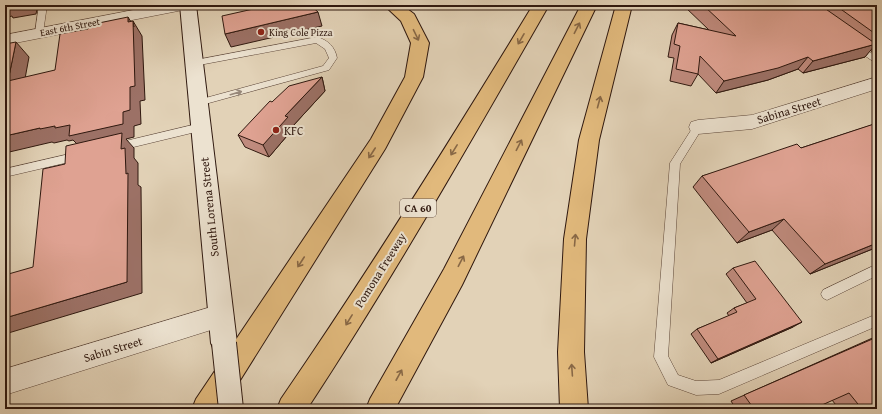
<svg xmlns="http://www.w3.org/2000/svg" width="882" height="414" viewBox="0 0 882 414" font-family="'Gentium Book Plus',serif">
<rect width="100%" height="100%" fill="#e2d2b7"/>
<filter id="stains"><feTurbulence type="fractalNoise" baseFrequency=".005" numOctaves="4"/><feColorMatrix values="0 0 0 0 .2 0 0 0 0 .09 0 0 0 0 .02 0 0 0 .5 -.17"/></filter>
<radialGradient id="worn" r=".72"><stop offset=".6" stop-color="#630" stop-opacity="0"/><stop offset="1" stop-color="#630" stop-opacity=".3"/></radialGradient>
<g fill="none" stroke-linecap="round" stroke-linejoin="round">
<g stroke="#5c4639" stroke-width="1">
<path id="service" d="M39 5H47L43 33 39 36 35 33Z
M317 37C328 40 335 47 337 58L329 70 198 106 193 103 198 100 323 66 329 58 325 49 316 43 194 66 191 65 190 63 191 61Z
M855 42 877 57V64L852 47 851 45 852 43Z
M201 123 204 124 206 127 204 130 117 151 113 150 112 147 113 144 117 143Z
M698 123 701 124 703 127 680 164 668 356 678 375 696 381 719 380 877 314V326L719 394 696 395 668 385 654 357 670 163 695 124Z
M78 152 82 153 83 156 82 159 5 177V169Z
M871 267 877 268V278H872L827 300 823 298 821 294 823 290Z"/>
</g>
<g stroke="#5c4639" stroke-width="1">
<path id="minor" d="M159 5H191L188 8 183 10 5 45V35Z
M877 77V89L752 129 698 134 691 132 689 127 691 122 698 120 752 115Z
M221 304 230 308 233 316 230 324 5 395V369Z"/>
</g>
<g stroke="#2f180f" stroke-width="2">
<path id="secondary" d="M180 5H196L237 343 233 352 224 356 215 352 211 343Z"/>
</g>
<g stroke="#2f180f" stroke-width="2">
<path id="motorway" d="M384 5H402L414 14 429 43 423 77 385 149 222 409H192L196 399 371 139 405 77 411 43 401 21Z
M533 5H549C471 141 393 278 307 409H277L281 399C369 271 452 138 533 5Z
M581 5H597L462 285 395 409H366L370 399 444 269Z
M616 5H632L599 140 586 239 584 352 588 409H560L558 352 564 239 579 140Z"/>
</g>
<use href="#service" fill="#ece2d0" fill-rule="evenodd"/>
<use href="#minor" fill="#ece2d0" fill-rule="evenodd"/>
<use href="#secondary" fill="#ece2d0" fill-rule="evenodd"/>
<use href="#motorway" fill="#e1b97c" fill-rule="evenodd"/>
<g stroke="#2f180f" stroke-width="26" stroke-linecap="butt">
<path id="secondary-bridge" d="M224 343 231 409"/>
</g>
<use href="#secondary-bridge" stroke="#ece2d0" stroke-width="24"/>
</g>
<path fill="#c08b7e" stroke="#2f180f" d="M684 5H877V53L875 54 870 50 865 57 803 73 798 69 768 80 716 93 698 74 691 86 670 81 674 58 668 57 672 35 678 23 709 30 684 6Z
M322 77 325 91 292 127V130L269 157 245 147 238 135Z
M877 122V249L875 248 810 274 772 230 737 243 693 187 702 176 801 148 875 124Z
M733 268 793 327 711 363 691 334 697 329 729 316 727 313 734 308 747 303 726 274Z
M877 336V409H839L832 400 813 409H736L731 401Z"/>
<path fill="#9c7166" stroke="#2f180f" d="M29 5H38L36 14 13 18 12 16 5 18V8Z
M318 12 322 26 231 47 225 34Z
M128 17 134 27 133 21 142 36 145 100 140 101 141 124 134 126V137L126 139 134 148V158L138 163V185L141 187 142 293 5 334V318L127 282 82 149 73 140 69 141 67 140 54 143 52 142 5 153V136L40 128 123 112Z
M16 42 29 57 22 95 8 81Z
M876 44 865 57 803 73 813 61Z
M808 57 798 69 768 80 716 93 724 81Z
M322 77 325 91 292 127V130L269 157 263 145 285 116Z
M784 219 772 230 737 243 749 232Z
M877 243V247L875 248 810 274 825 264Z
M802 322 793 327 711 363 718 359Z"/>
<path fill="#dfa292" stroke="#2f180f" d="M5 5H29V6L6 10V8H5Z
M271 5H310L318 12 225 34 222 16Z
M703 5H820L876 44 813 61 808 57 778 68 724 81 700 56 698 74 676 69 680 46 674 44 678 23 736 36Z
M835 5H875L877 7V35Z
M128 17V22L133 21 135 86 130 87V110L123 112V124L69 136 70 125 55 128V126L40 129V128L5 136V44L16 42 8 81 55 70 60 34 88 29 89 25Z
M322 77 285 116 288 117 263 145 238 135 270 101 272 102 289 86Z
M877 123V243L825 264 784 219 749 232 702 176 797 144 801 148Z
M122 133 121 149 125 148 126 174 128 173 127 282 5 318V275L33 267 43 169 65 164 66 146Z
M755 261 802 322 718 359 697 329 737 312 734 308 756 299 733 268Z
M877 337V409H862L849 393 813 409H754L744 395Z"/>
<defs><path id="oneway-shaft" d="M-6 0H5M1.5-3L5.5 0L1.5 3" fill="none" stroke-width="1.6" stroke-linecap="round" stroke-linejoin="round"/></defs>
<g stroke="#886846">
<use href="#oneway-shaft" transform="translate(577 28) rotate(-63)"/>
<use href="#oneway-shaft" transform="translate(416 35) rotate(64)"/>
<use href="#oneway-shaft" transform="translate(521 39) rotate(120)"/>
<use href="#oneway-shaft" transform="translate(599 102) rotate(-75)"/>
<use href="#oneway-shaft" transform="translate(519 145) rotate(-63)"/>
<use href="#oneway-shaft" transform="translate(454 150) rotate(122)"/>
<use href="#oneway-shaft" transform="translate(372 153) rotate(123)"/>
<use href="#oneway-shaft" transform="translate(575 240) rotate(-85)"/>
<use href="#oneway-shaft" transform="translate(461 261) rotate(-63)"/>
<use href="#oneway-shaft" transform="translate(301 262) rotate(123)"/>
<use href="#oneway-shaft" transform="translate(349 320) rotate(122)"/>
<use href="#oneway-shaft" transform="translate(572 370) rotate(-94)"/>
<use href="#oneway-shaft" transform="translate(399 375) rotate(-61)"/>
</g>
<use stroke="#978779" href="#oneway-shaft" transform="translate(236 93) rotate(-16)"/>
<g fill="#8f2418" stroke="#ece2d0" stroke-width="1.5">
<circle cx="261" cy="32" r="4"/>
<circle cx="276" cy="130" r="4"/>
</g>
<g text-anchor="middle" dominant-baseline="central" stroke-width="4" stroke-linejoin="round" paint-order="stroke">
<g font-size="10" fill="#2f180f" stroke="#ece2d0">
<text transform="translate(70 27) rotate(-11)">East 6th Street</text>
</g>
<g font-size="10" fill="#2f180f" stroke="#ece2d0" text-anchor="start">
<text x="269" y="32">King Cole Pizza</text>
</g>
<rect fill="#ece2d0" stroke="#685549" stroke-width="1" x="400" y="199" width="36" height="18" rx="3"/>
<g font-size="11" font-weight="bold" fill="#2f180f">
<text x="418" y="208">CA 60</text>
</g>
<g font-size="12" fill="#2f180f" stroke="#ece2d0">
<text transform="translate(789 110) rotate(-17)">Sabina Street</text>
<text transform="translate(209 207) rotate(-96)">South Lorena Street</text>
<text transform="translate(380 270) rotate(-58)">Pomona Freeway</text>
<text transform="translate(113 349) rotate(-17)">Sabin Street</text>
</g>
<g font-size="12" fill="#2f180f" stroke="#ece2d0" text-anchor="start">
<text x="284" y="130">KFC</text>
</g>
</g>
<rect width="882" height="414" fill="none" stroke="#e2d2b7" stroke-width="20"/>
<rect x="6" y="6" width="870" height="402" fill="none" stroke="#2f180f" stroke-width="2"/>
<rect x="10" y="10" width="862" height="394" fill="none" stroke="#2f180f"/>
<rect width="100%" height="100%" filter="url(#stains)"/>
<rect width="100%" height="100%" fill="url(#worn)"/>
</svg>
